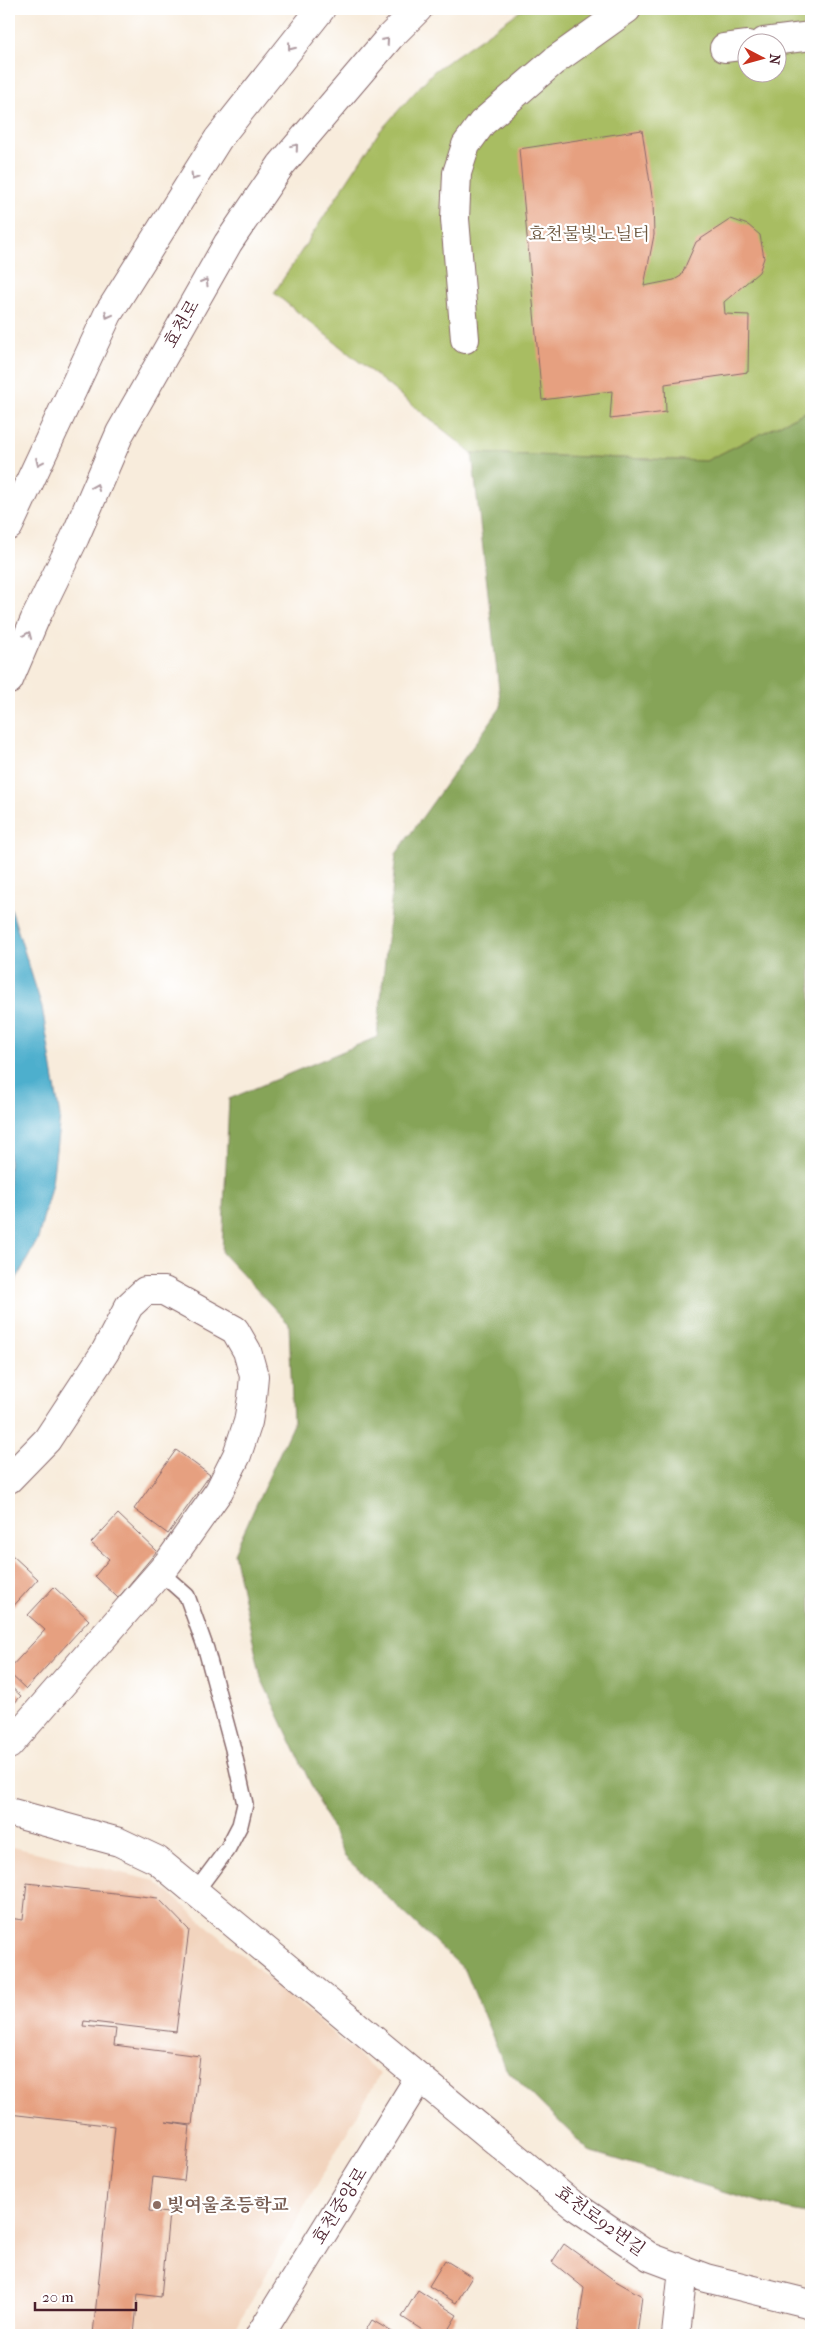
<svg xmlns="http://www.w3.org/2000/svg" width="820" height="2344" viewBox="0 0 820 2344" font-family="'IM FELL French Canon','Noto Serif KR',serif">
<rect width="100%" height="100%" fill="#fff"/>
<filter id="ink" filterUnits="userSpaceOnUse"><feTurbulence type="fractalNoise" baseFrequency=".02" numOctaves="2"/><feDisplacementMap in="SourceGraphic" scale="10" xChannelSelector="R" yChannelSelector="G"/><feConvolveMatrix kernelMatrix="1 2 1 2 8 2 1 2 1" color-interpolation-filters="sRGB"/></filter>
<filter id="wash" filterUnits="userSpaceOnUse"><feTurbulence type="fractalNoise" baseFrequency=".0096" numOctaves="4" result="noise"/><feDisplacementMap in="SourceGraphic" scale="20" xChannelSelector="R" yChannelSelector="G"/><feGaussianBlur stdDeviation="1.12" result="paint"/><feColorMatrix in="noise" values="0 0 0 0 0 0 0 0 0 0 0 0 0 0 0 0 0 1.4 0 .05"/><feComposite in="paint" operator="in"/></filter>
<g filter="url(#wash)">
<rect width="100%" height="100%" fill="#f8ecdc"/>
<path fill="#f2d4be" d="M9 1846 155 1881 380 2074 232 2335H9Z"/>
<path fill="#a8bd62" stroke="#796e46" fill-rule="evenodd" d="M523 9H811V409L706 461 472 453 274 293 379 132 434 71ZM748 42H778V72H748Z"/>
<path fill="#86a458" stroke="#686242" d="M811 409V2214L777 2207 589 2151 506 2069 465 1970 345 1857 261 1678 234 1553 293 1424 289 1324 222 1253 229 1099 377 1037 396 854 501 707 472 453 706 461Z"/>
<path fill="#4eafcd" stroke="#4c677c" d="M9 903 42 1007 60 1117 52 1183 38 1239 9 1293Z"/>
<g id="blocks">
<path fill="#e6a080" d="M642 130 653 203 654 235 644 286 674 280 681 276 696 242 731 219 748 225 760 235 764 258 759 272 724 302 725 314 749 315 748 372 665 384 666 412 610 419 612 391 542 400 519 149Z
M176 1450 210 1475 168 1534 134 1509Z
M118 1514 157 1551 118 1598 95 1576 109 1559 91 1543Z
M12 1555 38 1579 9 1611V1559Z
M54 1587 89 1620 26 1689 9 1673V1669L45 1630 28 1615Z
M9 1685 21 1696 9 1709Z
M27 1883 158 1898 189 1930 176 2032 84 2021 83 2026 116 2029 114 2045 200 2056 192 2125 166 2122 190 2126 184 2181 153 2177 149 2211 169 2213 161 2297 138 2294 134 2335 93 2334 115 2126 9 2114V1918L23 1920Z
M564 2244 614 2280 642 2296 637 2335H577L584 2288 552 2262Z
M445 2260 472 2277 456 2303 429 2286Z
M418 2290 457 2315 445 2335H430L402 2317Z
M372 2320 397 2335H363Z"/>
</g>
</g>
<g filter="url(#ink)">
<use href="#blocks" fill-opacity="0" stroke="#876769" stroke-width="1"/>
<g fill="none" stroke-linecap="round" stroke-linejoin="round">
<g stroke="#876769" stroke-width="18">
<path id="service" d="M160 1572 187 1596 206 1649 233 1749 245 1804 240 1825 228 1848 196 1891"/>
</g>
<g stroke="#876769" stroke-width="30">
<path id="minor" d="M764 42 811 36
M724 48 748 45
M465 339 455 219 457 173 466 145 482 123 554 61 627 9
M9 1479 47 1440 105 1352 129 1306 145 1291H164L235 1330 247 1351 254 1376 252 1398 248 1422 237 1455 219 1491 168 1563 9 1745
M9 1812 119 1842 157 1860 572 2204 650 2257 706 2278 811 2304
M676 2335 683 2269"/>
</g>
<g stroke="#876769" stroke-width="30">
<path id="tertiary" d="M260 2335 419 2078"/>
</g>
<g stroke="#876769" stroke-width="30">
<path id="secondary" d="M9 526 108 314 218 139 321 9
M9 680 35 619 75 537 120 433 228 243 281 165 390 37 418 9"/>
</g>
<use href="#service" stroke="#fff" stroke-width="15"/>
<use href="#minor" stroke="#fff" stroke-width="28"/>
<use href="#tertiary" stroke="#fff" stroke-width="28"/>
<use href="#secondary" stroke="#fff" stroke-width="28"/>
</g>
<defs><path id="oneway-chevron" d="M-2-3.5L2.5 0L-2 3.5" fill="none" stroke-width="1.6" stroke-linecap="round" stroke-linejoin="round" transform="scale(1.25)"/></defs>
<g stroke="#ae9aa0">
<use href="#oneway-chevron" transform="translate(386 41) rotate(-49)"/>
<use href="#oneway-chevron" transform="translate(291 47) rotate(128)"/>
<use href="#oneway-chevron" transform="translate(295 147) rotate(-50)"/>
<use href="#oneway-chevron" transform="translate(194 177) rotate(122)"/>
<use href="#oneway-chevron" transform="translate(205 282) rotate(-60)"/>
<use href="#oneway-chevron" transform="translate(108 315) rotate(118)"/>
<use href="#oneway-chevron" transform="translate(39 462) rotate(115)"/>
<use href="#oneway-chevron" transform="translate(96 487) rotate(-67)"/>
<use href="#oneway-chevron" transform="translate(28 635) rotate(-67)"/>
</g>
</g>
<circle fill="#8d6e63" stroke="#fff" stroke-width="2" cx="157" cy="2205" r="5"/>
<g text-anchor="middle" dominant-baseline="central" stroke-width="4.5" stroke-linejoin="round" paint-order="stroke">
<g font-size="18" fill="#6b563e" stroke="#fff">
<text x="589" y="234">효천물빛노닐터</text>
</g>
<g font-size="18" fill="#4a1f2b" stroke="#fff">
<text transform="translate(182 324) rotate(-60)">효천로</text>
<text transform="translate(340 2206) rotate(-58)">효천중앙로</text>
<text transform="translate(600 2221) rotate(36)">효천로92번길</text>
</g>
<g font-size="18" font-weight="bold" fill="#785e54" stroke="#fff" text-anchor="start">
<text x="167" y="2205">빛여울초등학교</text>
</g>
</g>
<rect width="820" height="2344" fill="none" stroke="#fff" stroke-width="30"/>
<g transform="translate(762 58) rotate(96)"><circle r="24" fill="#ffffff" stroke="#b7a5aa"/>
<path d="M0-4L9 19L0 12L-9 19Z" fill="#c8321e"/>
<text y="-8" font-size="14" font-weight="bold" text-anchor="middle" fill="#4a1f2b">N</text>
</g>
<path d="M35 2302v8h101v-8" fill="none" stroke="#4a1f2b" stroke-width="2.5"/>
<text x="42" y="2302" font-size="15" fill="#4a1f2b" stroke="#ffffff" stroke-width="4" paint-order="stroke">20 m</text>
</svg>
